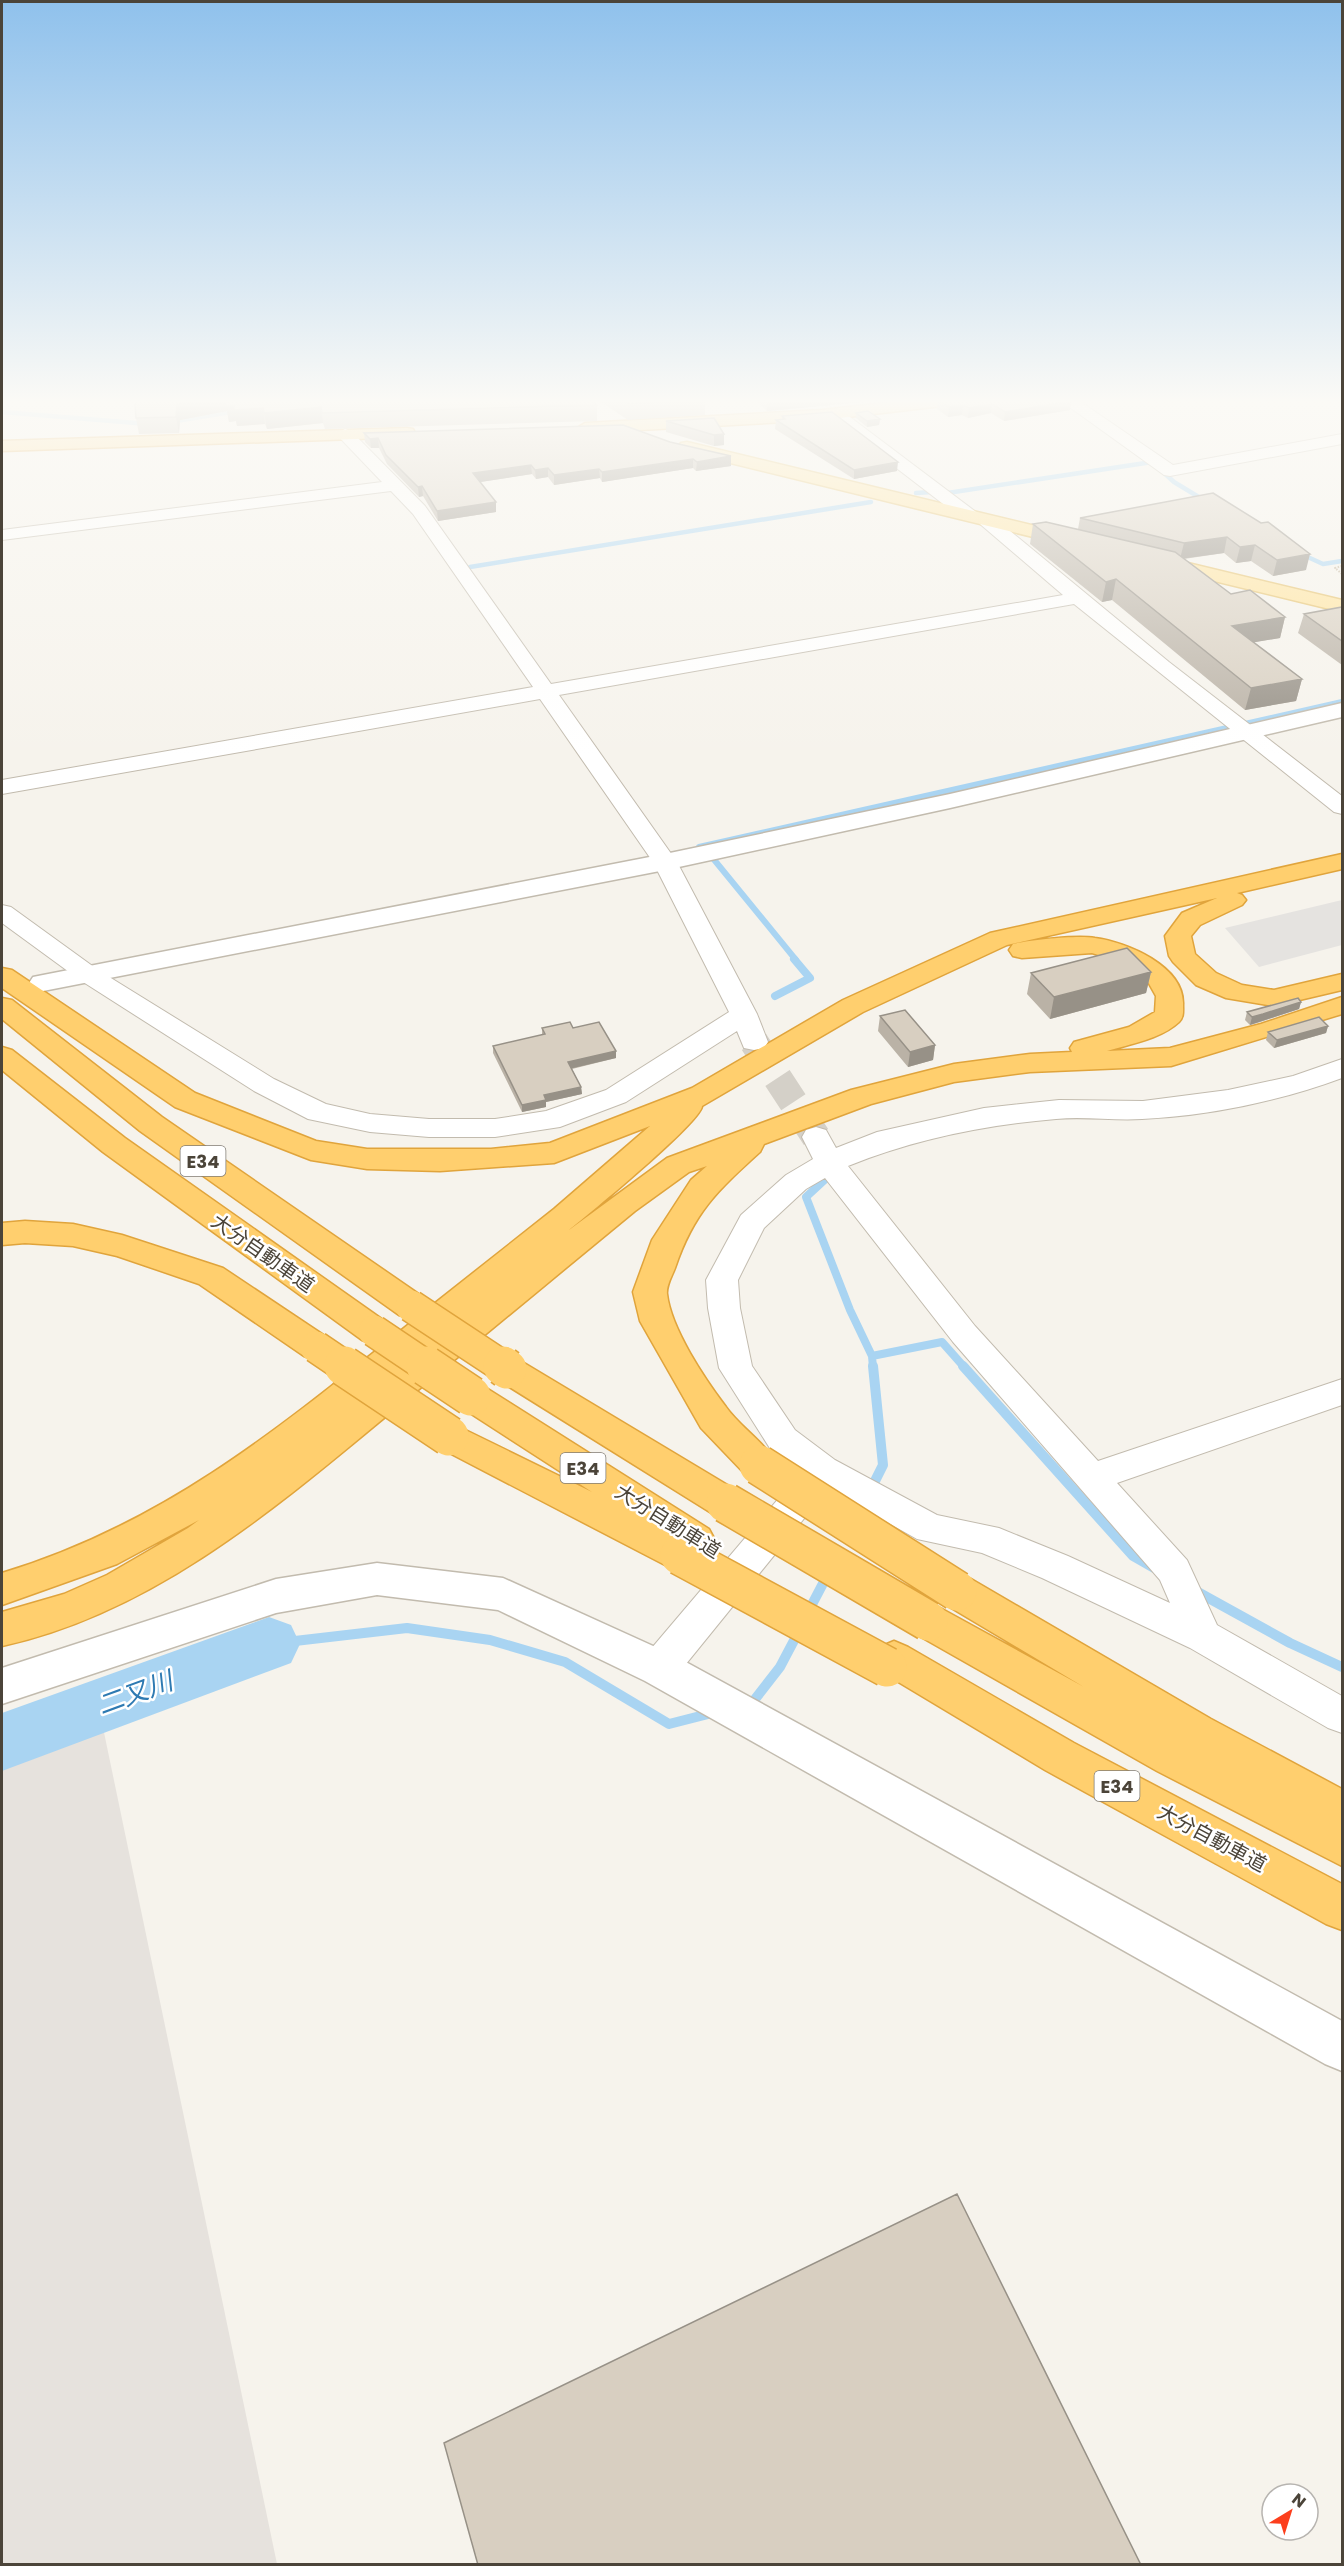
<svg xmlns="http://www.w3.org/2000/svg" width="1344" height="2566" viewBox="0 0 1344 2566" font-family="Poppins,'Noto Sans JP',sans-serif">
<rect width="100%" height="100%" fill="#f6f3ec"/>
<path fill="#e6e2dd" d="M101 1718 277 2564H2V1751Z"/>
<path fill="#e5e3e0" d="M1342 900V945L1259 967 1225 928Z"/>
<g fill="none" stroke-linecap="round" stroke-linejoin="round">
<path stroke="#a9d4f2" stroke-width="4.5" d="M2 412 148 424
M170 422 237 411
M916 493 932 492
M941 494 1152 462 1174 482 1207 502
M1299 553 1323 564 1342 561
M470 567 871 502"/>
<path stroke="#a9d4f2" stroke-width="6" d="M699 847 1342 702
M707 851 796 960"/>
<path stroke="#a9d4f2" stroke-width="8" d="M775 996 810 978 794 959
M832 1173 806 1197 850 1310 872 1356 873 1368
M872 1356 942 1342 965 1368"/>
<path stroke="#a9d4f2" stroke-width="10" d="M963 1366 1133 1556 1154 1568
M870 1491 883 1465 873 1366
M1194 1590 1290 1643 1342 1667
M807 1614 829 1572
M269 1644 407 1628 490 1640 565 1662 669 1724 716 1712
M746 1705 752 1703 780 1667 799 1631"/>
<path fill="#a9d4f2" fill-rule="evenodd" d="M269 1617 291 1625 300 1644 291 1663 2 1771V1713Z"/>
<path stroke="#d4d0c8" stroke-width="29" stroke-dasharray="29 14" stroke-linecap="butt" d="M754 1042 816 1137"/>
<g stroke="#c2bbae" stroke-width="2">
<path id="minor" d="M1057 398H1075L1173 465 1342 434V444L1170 476 1164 475Z
M836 409 842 411 976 512 979 516 976 520H964L830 417 828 414 830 411Z
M345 429 351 431 425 506 551 684 1063 595 980 524 977 520 980 516H992L1169 662 1342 796V814L1334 812 1074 604 559 695 677 862 757 1014 768 1042 764 1048 754 1050 744 1048 737 1031 626 1102 560 1127 495 1137H429L370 1132 308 1119 254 1091 80 980 2 923V905L11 907 98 970 274 1079 326 1104 370 1114 429 1119H495L546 1111 606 1090 729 1012 653 862 540 699 2 794V780L533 687 413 514 391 491 2 540V530L382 482 339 437 337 434Z
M1342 1059V1078C1280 1101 1209 1116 1142 1119 1114 1121 1084 1116 1056 1119 984 1125 915 1139 848 1166L975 1326 1098 1461 1342 1379V1405L1117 1483 1187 1560 1217 1625 1342 1696V1733L1328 1728 1190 1648 1042 1578 982 1553 917 1539 828 1489 673 1680 659 1685 645 1680 640 1668 645 1656 801 1472 771 1450 719 1368 708 1308 706 1280 741 1215 786 1175 813 1159 802 1137 806 1130 816 1127 826 1130 836 1148 877 1132 984 1108 1059 1100 1143 1101 1228 1090 1293 1076ZM825 1178 953 1342 1160 1580 1170 1603 1068 1556 999 1528 937 1515 835 1460 795 1430 752 1366 740 1308 738 1280 764 1228 806 1189Z"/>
</g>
<g stroke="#c2bbae" stroke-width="3">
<path id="tertiary" d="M1342 703V717L950 808 665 870 43 991 33 989 29 983 33 977 43 975 665 854 950 794Z
M377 1563 503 1578 673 1655 1342 2021V2071L1325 2064 645 1681 498 1610 377 1595 276 1613 2 1704V1668L276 1579Z"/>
</g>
<g stroke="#e6c16a" stroke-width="3">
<path id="primary" d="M687 442 1081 537 1083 541 1074 547 681 451 678 447 681 443Z
M1159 556 1342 600V612L1152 566 1149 562 1152 558Z"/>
</g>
<g stroke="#e0a43c" stroke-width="3">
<path id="trunk" d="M928 398H976L968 403 822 420 585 433 577 428 585 423 822 410Z
M407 428 413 429 415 433 413 437 2 451V441Z"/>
</g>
<g stroke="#e0a43c" stroke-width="3">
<path id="motorway" d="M1342 854V869L1237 893 1242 895 1246 900 1242 905 1200 925 1191 936 1195 954 1216 973 1242 985 1274 990 1342 974V990L1274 1006 1226 998 1196 985 1173 962 1169 956 1165 936 1182 913 1217 898 1007 945 863 1012 702 1106C702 1121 588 1215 569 1230L667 1158 851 1090 954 1064 1030 1054 1072 1052 1070 1048 1074 1042 1129 1027 1155 1012 1156 996 1147 980 1121 962 1092 953 1022 958 1013 956 1009 950 1013 944C1030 940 1077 935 1095 938 1126 942 1185 966 1183 1005 1183 1011 1184 1017 1179 1022 1161 1039 1130 1044 1107 1051L1170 1048 1261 1024 1342 997V1014L1171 1066 1030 1072 954 1082 871 1104 764 1144 760 1152C717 1191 694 1212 675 1268 672 1276 666 1286 667 1294 671 1329 705 1379 726 1407 741 1428 765 1442 777 1465L772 1475 759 1479 746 1475 701 1428 640 1321 633 1292 652 1240 691 1180 707 1166 689 1172 635 1211C557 1275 479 1340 401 1404 281 1503 157 1612 2 1646V1612L64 1594 107 1575 188 1528 199 1520 117 1564 2 1605V1573C168 1523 287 1422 419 1316L411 1318 399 1315 140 1131 2 1019V998L12 1000 162 1117 423 1297 428 1306 425 1311 554 1209 650 1126 554 1163 440 1171 367 1169 311 1160 175 1107 2 988V968L12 970 195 1093 316 1141 367 1149H491L550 1143 692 1088 843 1000 990 933Z
M2 1047 12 1050 125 1138 386 1322 391 1331 386 1340 374 1344 362 1340 103 1152 2 1070Z
M25 1221 73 1224 122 1235 223 1268 328 1338 333 1347 328 1356 316 1360 304 1356 199 1284 117 1256 73 1246 25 1243 2 1245V1223Z
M507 1356 519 1360 739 1492 745 1503 739 1514 726 1518 713 1514 495 1378 490 1369 495 1360Z
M471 1383 483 1386 709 1529 715 1540 709 1551 699 1555 693 1566 680 1571 667 1566 436 1446 431 1436 436 1426 449 1422 592 1492 459 1406 453 1396 459 1386Z
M957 1575 971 1579 1211 1719 1342 1789V1866L1157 1771 914 1633 908 1621 914 1609 928 1604 942 1609 1084 1687 943 1603 938 1591 943 1579Z
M894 1641 908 1647 1074 1743 1342 1884V1930L1326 1924 1045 1770 880 1671 874 1659 880 1647Z"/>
</g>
<path stroke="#c4b79f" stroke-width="2" stroke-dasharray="1.5 1.5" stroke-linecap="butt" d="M1342 566 1335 568 1342 574"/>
<use href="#minor" fill="#fff" fill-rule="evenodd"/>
<use href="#tertiary" fill="#fff" fill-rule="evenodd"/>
<use href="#primary" fill="#ffe39c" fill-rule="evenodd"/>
<use href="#trunk" fill="#ffd985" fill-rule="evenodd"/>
<use href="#motorway" fill="#ffcf6e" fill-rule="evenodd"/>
<g stroke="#e0a43c" stroke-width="34" stroke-linecap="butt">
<path id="motorway-bridge-far1" d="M411 1306 505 1368
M374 1331 429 1368
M316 1347 347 1368"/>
</g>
<g stroke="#e0a43c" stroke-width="42" stroke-linecap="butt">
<path id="motorway-bridge" d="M344 1366 449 1436
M426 1366 471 1396
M503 1366 507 1369
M759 1465 957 1591
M726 1503 928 1621
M680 1555 887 1667"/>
</g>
<use href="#motorway-bridge-far1" stroke="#ffcf6e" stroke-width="31"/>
<use href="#motorway-bridge" stroke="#ffcf6e" stroke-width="39"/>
</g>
<path fill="#bab2a6" d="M138 398H679L681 400 705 399V415L628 420 598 400 590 399 597 405V421L325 429 323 423 267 429 265 424 237 426 236 421 229 422 227 411 180 420 179 433 139 434 136 418Z
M753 398H907L767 411Z
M938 399 1070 410 1004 421 991 413 968 418 962 415 948 417 937 409Z
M856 413 880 419 879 425 867 427 856 418Z
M782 416 897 471 854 479 775 429 776 420 782 419Z
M714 418 724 445 714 446 666 432V421Z
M623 425 731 466 696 471 693 468 602 482 600 478 554 485 548 477 536 479 532 474 480 482 496 502V512L438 521 423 496 419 497 387 464 379 448H371L365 442 364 433Z
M1213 493 1306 570 1273 576 1251 561 1236 563 1224 553 1184 559 1231 594 1285 617 1280 638 1254 642 1302 679 1296 701 1245 710 1112 600 1102 602 1030 544 1033 524 1078 529 1080 518Z
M1342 607V665L1298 633 1304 614Z
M1151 972 1146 993 1050 1019 1027 994 1031 973Z
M1301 1002 1299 1009 1260 1022 1250 1025 1245 1020 1247 1012Z
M880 1016 935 1045 933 1060 908 1067 878 1031Z
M1328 1026 1326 1033 1274 1048 1266 1040 1268 1032Z
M542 1028H573L616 1051V1058L572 1069 581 1087 582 1094 546 1102V1107L522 1112 493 1053V1046L542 1035Z"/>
<path fill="#979187" d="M209 398H225L234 405 263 408 265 424 237 426 236 421 229 422 227 411 180 420 179 433 176 417 177 404Z
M809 398H907L767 411V402Z
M1071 401 1070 410 1004 421 1005 412Z
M992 404 991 413 968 418 969 408Z
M963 405 962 415 948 417 949 407Z
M321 407 323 423 267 429 264 413Z
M880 419 879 425 867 427V421Z
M724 434V445L714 446V435Z
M378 438 379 448H371L370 439Z
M731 456V466L696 471 697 462Z
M693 459V468L602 482V472Z
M898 462 897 471 854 479V470Z
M531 465 532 474 474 483 473 473Z
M548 468V477L536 479 535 470Z
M599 469 600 478 554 485V475Z
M422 486 423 496 419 497 418 487Z
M496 502V512L438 521 437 511Z
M1227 537 1224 553 1180 559 1184 543Z
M1255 545 1251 561 1236 563 1240 547Z
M1310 554 1306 570 1273 576 1277 560Z
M1116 579 1112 600 1102 602 1106 582Z
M1285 617 1280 638 1227 647 1232 626Z
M1302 679 1296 701 1245 710 1251 688Z
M1151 972 1146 993 1050 1019 1054 997Z
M1301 1002 1299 1009 1250 1025 1252 1017Z
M1328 1026 1326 1033 1274 1048 1277 1040Z
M935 1045 933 1060 908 1067 910 1052Z
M616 1051V1058L569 1069 568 1062Z
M581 1087 582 1094 546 1102V1107L522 1112V1105L544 1095Z"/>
<path fill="#d8cfc1" stroke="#979187" stroke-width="1.5" d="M138 398H209L177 404 176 417 136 418 135 405Z
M225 398H589L597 405 322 413 321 407 264 413 263 408 234 410V405L226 406Z
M619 398H679L681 400 705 399 628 404Z
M763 398H809L767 402Z
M953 398H1067L1071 401 1005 412 992 404 969 408 963 405 949 407 938 399Z
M868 411 880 419 867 421 856 413Z
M832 412 898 462 854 470 776 420 785 419 782 416Z
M714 418 724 434 714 435 666 421Z
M623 425 670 442 731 456 697 462 693 459 602 472 599 469 554 475 548 468 535 470 531 465 473 473 496 502 437 511 422 486 418 487 386 455 378 438 370 439 364 433Z
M1213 493 1261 523 1268 522 1310 554 1277 560 1255 545 1240 547 1227 537 1184 543 1080 518Z
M1046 522 1175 552 1231 594 1250 590 1285 617 1232 626 1302 679 1251 688 1116 579 1106 582 1033 524Z
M1342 607V641L1304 614Z
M1127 948 1151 972 1054 997 1031 973Z
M1298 998 1301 1002 1263 1014 1252 1017 1247 1012Z
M905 1010 935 1045 910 1052 880 1016Z
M1319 1017 1328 1026 1277 1040 1268 1032Z
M570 1022 573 1028 599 1022 616 1051 568 1062 581 1087 544 1095 546 1100 522 1105 493 1046 545 1034 542 1028Z
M957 2194 1141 2565H478L444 2443Z"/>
<linearGradient id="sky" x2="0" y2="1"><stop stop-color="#8fc1ec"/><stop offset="0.53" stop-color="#fbfaf6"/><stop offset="1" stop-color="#fbfaf6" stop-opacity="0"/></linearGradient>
<rect width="1344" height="757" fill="url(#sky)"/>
<g text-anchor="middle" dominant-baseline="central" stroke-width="5" stroke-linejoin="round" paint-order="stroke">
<g fill="#fff" stroke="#817c74" stroke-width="1.5">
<rect x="180.5" y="1146" width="45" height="30" rx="4.5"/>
<rect x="560.5" y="1453" width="45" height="30" rx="4.5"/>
<rect x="1094.5" y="1771" width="45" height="30" rx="4.5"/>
</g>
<g font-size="18" font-weight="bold" fill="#4b4439">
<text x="203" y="1161">E34</text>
<text x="583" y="1468">E34</text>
<text x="1117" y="1786">E34</text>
</g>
<g font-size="20" fill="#4b4439" stroke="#fff">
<text transform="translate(263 1253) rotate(35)">大分自動車道</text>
<text transform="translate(668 1521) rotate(32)">大分自動車道</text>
<text transform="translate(1212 1838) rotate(28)">大分自動車道</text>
</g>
<g font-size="26" font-style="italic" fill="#2e7ab2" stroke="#fff">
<text transform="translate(135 1693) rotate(-20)">二又川</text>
</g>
</g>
<rect width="1344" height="2566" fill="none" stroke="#4b4439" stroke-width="6"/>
<g transform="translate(1290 2512) rotate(38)"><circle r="28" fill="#ffffff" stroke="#b7b4b0" stroke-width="1.5"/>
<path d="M0-4.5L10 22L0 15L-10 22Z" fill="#fc3f1d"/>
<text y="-9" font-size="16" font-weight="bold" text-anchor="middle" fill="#4b4439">N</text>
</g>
</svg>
